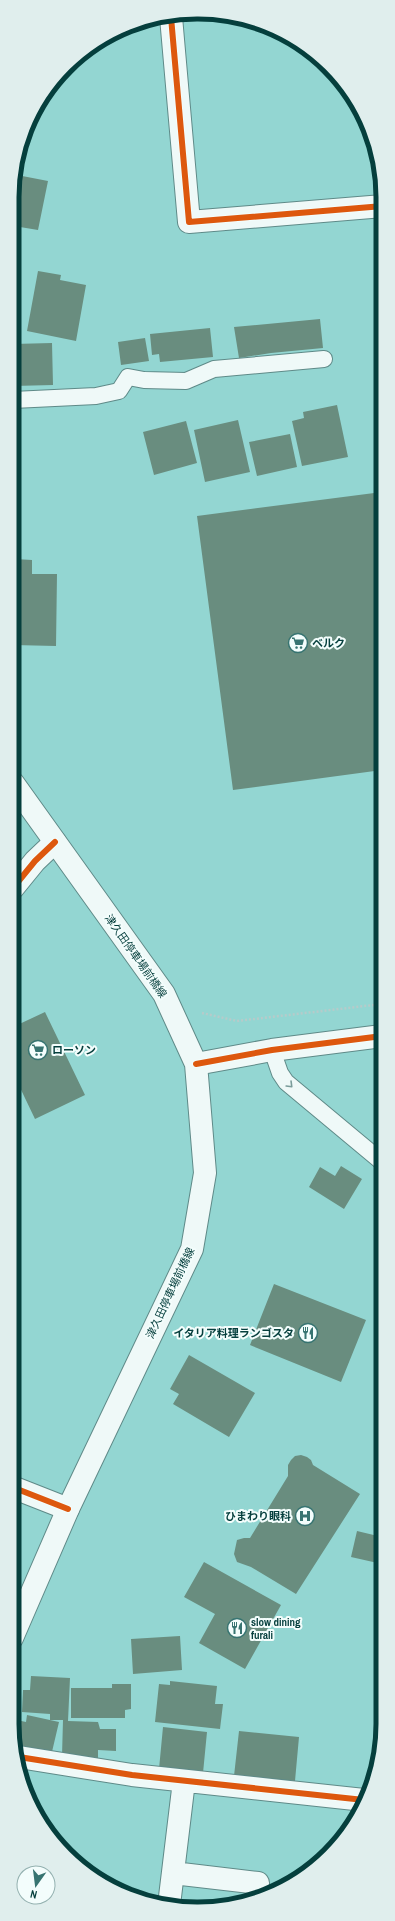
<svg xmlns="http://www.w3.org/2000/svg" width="395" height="1921" viewBox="0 0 395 1921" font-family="'Archivo Narrow','Noto Sans JP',sans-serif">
<rect width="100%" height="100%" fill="#93d6d2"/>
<path fill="#698d7f" d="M17 175 48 181 38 230 14 226V185Z
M38 271 61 275 60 280 86 285 76 341 27 331Z
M320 319 323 348 271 353 239 358 234 327Z
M210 328 213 357 160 362 159 354 152 355 150 334Z
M145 338 149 361 121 365 118 342Z
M52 343 53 385 13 386V344Z
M337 405 348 457 302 466 292 421 304 418 303 412Z
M238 420 250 472 205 482 194 430Z
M186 421 197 463 154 475 143 432Z
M290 434 297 467 257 476 249 442Z
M382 492V770L233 790 197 516Z
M13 545H15V559L32 560V574H57L56 646 13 645Z
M45 1012 85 1095 35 1119 13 1073V1027Z
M382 1126V1136L377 1130Z
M341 1166 362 1179 344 1209 309 1187 320 1167 335 1176Z
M274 1284 366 1320 341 1382 250 1345Z
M189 1355 255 1393 229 1437 173 1404 179 1394 170 1389Z
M301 1455 307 1457 311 1460 313 1465 360 1494 296 1594 251 1567 237 1562 234 1554 237 1540 244 1538H250L288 1476V1465L291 1460 295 1456Z
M357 1531 382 1537V1564L351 1557Z
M204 1562 281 1605 245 1669 199 1643 215 1614 184 1597Z
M180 1636 182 1670 133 1674 131 1639Z
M31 1676 70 1678 68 1721 98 1722 100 1729H116V1751L98 1750V1758L62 1756 63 1720H50V1714L22 1712 23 1690H30Z
M170 1681 217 1686 215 1704H223L220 1729 155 1722 159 1684 170 1685Z
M112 1684H131V1709L125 1710V1718H71V1688H112Z
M27 1715 59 1722 51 1756 17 1749 12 1719 26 1722Z
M163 1727 207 1732 203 1773 159 1769Z
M239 1731 299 1737 295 1781 234 1776Z"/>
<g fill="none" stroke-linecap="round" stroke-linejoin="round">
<g stroke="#5f8a88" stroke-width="18">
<path id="lane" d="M13 400 96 396 119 391 128 377 144 380 186 381 214 369 324 359
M272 1050 280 1073 286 1082 382 1162"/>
</g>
<g stroke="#5f8a88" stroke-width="24">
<path id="street" d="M171 17 189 222 383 206
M13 888 35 861 55 842
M12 1487 68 1509
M19 1757 132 1775 364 1800
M173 1873 258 1883
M169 1905 184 1781"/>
</g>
<g stroke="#5f8a88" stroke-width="24">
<path id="secondary" d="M196 1064 272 1050 382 1036
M12 1638 68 1509 192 1249 205 1173 196 1064 164 994 13 783"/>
</g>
<path stroke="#b6cbca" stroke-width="2.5" stroke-dasharray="2 2" stroke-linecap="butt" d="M202 1013 237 1021 382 1004"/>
<use href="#lane" stroke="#eff9f8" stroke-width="16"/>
<use href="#street" stroke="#eff9f8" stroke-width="22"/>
<use href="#secondary" stroke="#eff9f8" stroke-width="22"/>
<g stroke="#f3fdfc" stroke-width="8">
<path id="cycleway" d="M171 17 189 222 383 206
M13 888 35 861 55 842
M196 1064 272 1050 382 1036
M12 1487 68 1509
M19 1757 132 1775 364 1800"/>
</g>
<use href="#cycleway" stroke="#dd580e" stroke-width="6"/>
</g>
<defs><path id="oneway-chevron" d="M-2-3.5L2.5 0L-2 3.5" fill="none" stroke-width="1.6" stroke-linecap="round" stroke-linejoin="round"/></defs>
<use stroke="#7a9c9a" href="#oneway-chevron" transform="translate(290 1085) rotate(45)"/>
<defs>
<g id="supermarket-ring" transform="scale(1)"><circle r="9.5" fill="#f3fdfc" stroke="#377471" stroke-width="1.5"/><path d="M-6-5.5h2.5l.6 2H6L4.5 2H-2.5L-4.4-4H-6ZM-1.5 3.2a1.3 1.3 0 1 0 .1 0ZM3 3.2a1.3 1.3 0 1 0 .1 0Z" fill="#377471"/></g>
<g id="restaurant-ring" transform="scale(1)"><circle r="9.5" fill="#f3fdfc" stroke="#377471" stroke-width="1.5"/><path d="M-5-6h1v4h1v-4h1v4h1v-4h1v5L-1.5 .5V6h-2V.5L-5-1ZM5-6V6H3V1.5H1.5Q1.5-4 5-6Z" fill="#377471"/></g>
<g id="hospital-ring" transform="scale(1)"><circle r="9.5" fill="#f3fdfc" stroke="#377471" stroke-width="1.5"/><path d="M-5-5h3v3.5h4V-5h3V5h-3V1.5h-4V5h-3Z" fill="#377471"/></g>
</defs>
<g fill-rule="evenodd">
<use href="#supermarket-ring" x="298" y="643"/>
<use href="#supermarket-ring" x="38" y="1050"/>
<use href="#restaurant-ring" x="308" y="1333"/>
<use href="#hospital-ring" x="305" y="1516"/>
<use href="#restaurant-ring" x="237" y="1628"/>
</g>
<g text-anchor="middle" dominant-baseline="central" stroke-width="4" stroke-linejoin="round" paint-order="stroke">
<g font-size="11" font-weight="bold" fill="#053f3d" stroke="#f3fdfc" text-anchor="start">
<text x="312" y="643">ベルク</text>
<text x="52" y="1050">ローソン</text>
<text x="294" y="1333" text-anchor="end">イタリア料理ランゴスタ</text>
<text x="291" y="1516" text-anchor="end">ひまわり眼科</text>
<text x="251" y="1622">slow dining<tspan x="251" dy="13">furali</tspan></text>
</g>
<g font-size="11" fill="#053f3d" stroke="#f3fdfc">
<text transform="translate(136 956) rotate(55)">津久田停車場前橋線</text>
<text transform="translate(170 1293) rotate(-65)">津久田停車場前橋線</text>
</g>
</g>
<path d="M0 0H395V1921H0ZM197 19H198A178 178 0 0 1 376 197V1724A178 178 0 0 1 198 1902H197A178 178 0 0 1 19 1724V197A178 178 0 0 1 197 19Z" fill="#e0eeed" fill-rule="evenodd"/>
<path fill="none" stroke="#053f3d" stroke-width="5" d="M197 19H198A178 178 0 0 1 376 197V1724A178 178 0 0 1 198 1902H197A178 178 0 0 1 19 1724V197A178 178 0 0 1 197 19Z"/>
<g transform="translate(36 1885) rotate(194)"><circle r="19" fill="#f3fdfc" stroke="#94b1b0"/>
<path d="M0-3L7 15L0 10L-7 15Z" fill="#377471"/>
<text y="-6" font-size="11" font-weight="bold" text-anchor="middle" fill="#053f3d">N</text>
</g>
</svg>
